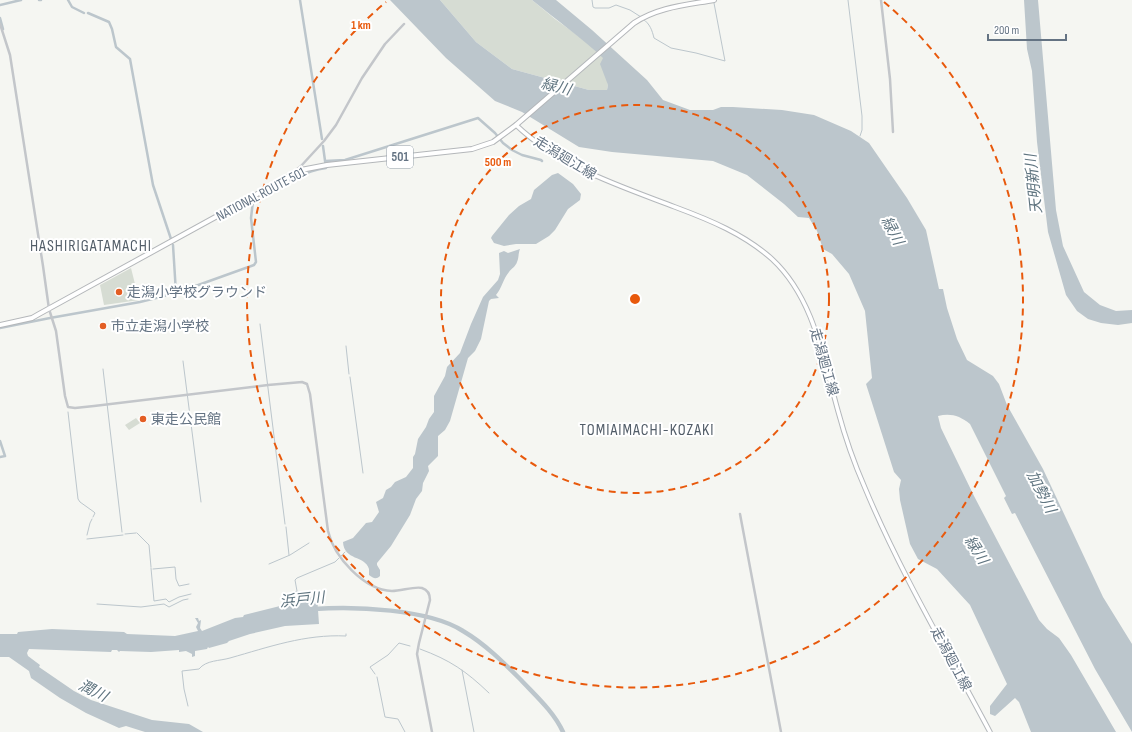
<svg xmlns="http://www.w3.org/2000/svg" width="1132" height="732" viewBox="0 0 1132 732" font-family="'Sofia Sans Condensed','Noto Sans JP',sans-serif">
<rect width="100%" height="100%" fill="#f5f6f2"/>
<path fill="#d6dcd3" d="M440 0H532L555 19 588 43 604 58 608 85 607 90H589L512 69 476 42Z
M131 268 139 300 104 305 100 285Z
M136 418 140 423 129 430 125 425Z"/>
<path fill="#bcc6cc" d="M390 0H440L476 42 512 69 589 90H607L608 85 600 64 603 58C581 37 556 20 532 0H556L592 30 647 80 663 100 690 110H713L721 107H733L782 110 814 115 851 131 869 143 907 198 926 230 939 289H943L947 308 957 339 967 360 993 376 999 384 1007 405 1043 469 1103 597 1132 644V732L1095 669 1015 513 1012 514 1004 498 1006 496 970 424C960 416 951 413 938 416L941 428 974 496 1039 620 1047 629 1059 638 1071 655 1116 732H1031L1019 702 1015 698 995 716 990 714V706L1007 684 970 605 937 569 918 559 910 544 900 500 899 489 901 480 894 472 866 384 872 378 865 311 849 274 832 254 823 249 817 231 809 218 798 217 784 204 747 175 713 161 612 152 579 147 522 112 495 101 446 58Z
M1024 0H1038L1056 210 1063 246 1084 292 1100 305 1116 311 1132 310V323L1118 325 1101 323 1088 319 1077 311 1066 295 1048 232 1037 142 1032 71 1027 49Z
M558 173 573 184 581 194 580 200 568 209 555 230 549 236 536 244H516L504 246 494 243 491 238 492 236 509 215 519 206 531 199 534 190 552 175Z
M520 249C518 254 519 258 517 262 516 266 511 269 509 272 503 279 502 288 496 295L499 298 491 299 489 301 481 339 475 351 468 358 450 421 445 430 438 436V456L428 466 429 471 423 483 422 491 416 499 410 515 391 546 377 563V565L380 570V576C376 580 373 578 369 575 369 573 369 571 369 569 365 555 344 561 343 542L353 538 366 523 372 522 379 512 376 502 383 498 386 490 391 487 395 482 406 477 413 468V457L415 454 418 439 426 427 429 419 434 412V396L445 376 447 367 460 353 471 324 483 297 498 280 500 274 499 253 504 251 508 253Z
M295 591H299L300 598 317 596 319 624 285 626 250 634 229 641 227 643 209 648 208 647 207 649 195 651V656L192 657V654L186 651 179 652V650L151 652 120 651 119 652 117 650H112L111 652 29 649 27 653 28 656 40 665 39 667 74 691 91 700 152 720 189 724 203 732H145L126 726 119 728 86 713 60 698 31 678 29 671 9 657H0V634H17L18 632 52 629 124 632 127 634 175 636 198 631 196 627 198 623 195 618H198L199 621 201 620 200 628 202 631 235 618 243 617 244 615 288 604 293 608 295 607 291 602 294 598H296Z"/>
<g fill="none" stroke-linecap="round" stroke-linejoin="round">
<path stroke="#bcc6cc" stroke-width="1" d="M592 0 593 7 595 8H609L616 5 630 10 641 17
M848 0 862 116V130L860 136
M643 19C650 24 652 30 654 38L671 48 696 53 725 61 714 3
M260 324 285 524
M346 346 349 374
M183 361 201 502
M103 369 122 532
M350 377 363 473
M68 412 78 499 80 502 94 512 95 513 93 517
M286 527 289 555
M137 533 149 545 151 567
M125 534 136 533
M87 535 90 523 92 519
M87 539 123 535
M341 556 345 552
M269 564 290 555 309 543
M151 568 154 601 166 599 169 602 179 597 191 594
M153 569 175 567 176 579 179 586 189 584
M297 591 295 580 297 578 335 562 339 558
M97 604 141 607 164 604 169 607 183 600 188 599
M420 649C450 660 466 671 489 693
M462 670 474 732
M375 674 370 667 388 655 399 643 410 646
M377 677 385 717 398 719 405 732
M188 706 184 689 182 671 199 669C206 660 220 661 230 658 269 647 305 634 346 636V634"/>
<path stroke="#bcc6cc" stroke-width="2.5" d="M39 0H41
M68 0 72 7 84 13
M300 0 322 139
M0 5 21 0
M88 13 109 22 112 29 116 47 130 59 153 185 171 239
M0 18 3 29
M325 161 345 160 478 118 495 133 503 143 512 150 522 155 541 160 542 161
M173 245 176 293
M0 328 50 318 140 302 176 293 254 265 256 262 251 218 253 201C277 188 299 172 326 168L323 146
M0 441 5 456 0 457"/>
<path stroke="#bcc6cc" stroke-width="4.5" d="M314 609C354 606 429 609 463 631 485 644 503 662 521 680 536 696 554 712 563 732"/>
<g stroke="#b4b8bc" stroke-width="5.5">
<path id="major" d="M516 125C560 167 620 186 675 207 710 220 744 234 772 259 814 298 823 358 838 411 845 437 854 463 865 488 900 572 947 651 990 732"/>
</g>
<g stroke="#b4b7ba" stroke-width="6">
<path id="highway" d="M0 325 32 318 39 314 301 170 327 165 472 149 493 142 516 125 634 23C658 7 686 5 714 0"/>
</g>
<path stroke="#c3c6ca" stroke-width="2.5" d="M881 0 890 79 893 132
M0 24 10 55 43 266 49 309 56 331 65 396 68 407 75 408 94 406 268 385 302 382 307 384 310 394 328 531C334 557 364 590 392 591 401 591 415 586 422 588 428 590 430 595 430 600L419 643 417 654 432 732
M291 174 301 166 324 141 336 125 362 78 385 44 404 24
M740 514 781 732"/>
<use href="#major" stroke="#fff" stroke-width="3.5"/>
<use href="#highway" stroke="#fff" stroke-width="4"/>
</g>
<g fill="none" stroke="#e8590c" stroke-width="2" stroke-dasharray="7 5">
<circle cx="635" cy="299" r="194"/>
<path d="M884 2A388 388 0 1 1 386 2"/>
</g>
<g fill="#e35e24" stroke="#fff" stroke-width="1.5">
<circle cx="119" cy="292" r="4"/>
<circle cx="103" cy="326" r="4"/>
<circle cx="143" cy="419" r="4"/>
</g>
<g text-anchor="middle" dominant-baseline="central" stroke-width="4" stroke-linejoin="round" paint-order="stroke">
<rect fill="#fff" stroke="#929da8" stroke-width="1" x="387" y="146" width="26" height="22" rx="3"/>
<g font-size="13" font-weight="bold" fill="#647383">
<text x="400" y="157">501</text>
</g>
<g font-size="14" fill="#647383" stroke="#fff">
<text transform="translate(565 158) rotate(31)">走潟廻江線</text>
<text transform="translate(261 194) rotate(-28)">NATIONAL ROUTE 501</text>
<text transform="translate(824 362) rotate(74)">走潟廻江線</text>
<text transform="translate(951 659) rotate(62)">走潟廻江線</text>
</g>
<g font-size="14" fill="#647383" stroke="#fff" text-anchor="start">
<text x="127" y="292">走潟小学校グラウンド</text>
<text x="111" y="326">市立走潟小学校</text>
<text x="151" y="419">東走公民館</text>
</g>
<g font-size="15" font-style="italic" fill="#607580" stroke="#fff">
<text transform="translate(556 87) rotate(14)">緑川</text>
<text transform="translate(1034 184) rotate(-96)">天明新川</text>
<text transform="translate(892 231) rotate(62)">緑川</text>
<text transform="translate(1041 492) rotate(63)">加勢川</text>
<text transform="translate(976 550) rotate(58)">緑川</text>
<text transform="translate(302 600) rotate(-6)">浜戸川</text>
<text transform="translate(93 691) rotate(27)">潤川</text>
</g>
<g font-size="16" letter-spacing="1" fill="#525d68" stroke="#fff">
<text x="91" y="246">HASHIRIGATAMACHI</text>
<text x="647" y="430">TOMIAIMACHI-KOZAKI</text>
</g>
</g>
<circle cx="635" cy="299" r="6" fill="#e8590c" stroke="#fff" stroke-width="2"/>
<g font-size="12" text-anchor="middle" font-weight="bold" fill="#e8590c" stroke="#fff" stroke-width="4" stroke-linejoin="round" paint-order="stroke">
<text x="361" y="29">1 km</text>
<text x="498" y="166">500 m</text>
</g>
<path d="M988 34v6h78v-6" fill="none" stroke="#647383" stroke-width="2"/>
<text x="994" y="34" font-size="12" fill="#647383" stroke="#ffffff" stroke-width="3" paint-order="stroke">200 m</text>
</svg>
